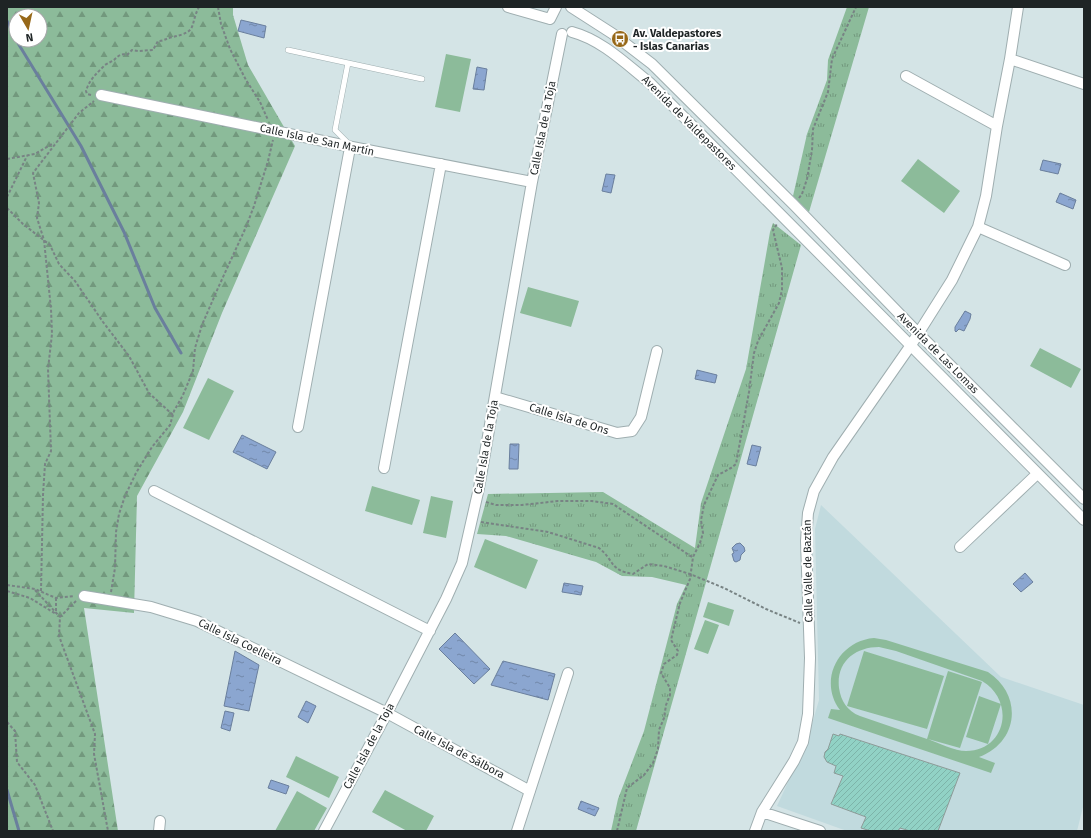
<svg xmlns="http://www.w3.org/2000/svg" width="1091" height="838" viewBox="0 0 1091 838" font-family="'Fira Sans',sans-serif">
<defs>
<pattern id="forest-firs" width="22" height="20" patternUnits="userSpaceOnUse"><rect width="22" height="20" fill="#8cbb9a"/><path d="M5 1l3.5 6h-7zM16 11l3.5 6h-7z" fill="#72987d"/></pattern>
<pattern id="park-tufts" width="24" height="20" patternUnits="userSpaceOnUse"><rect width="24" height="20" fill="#8cbb9a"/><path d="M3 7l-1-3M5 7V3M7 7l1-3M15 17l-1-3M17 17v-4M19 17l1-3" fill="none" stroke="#72987d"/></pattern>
<pattern id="water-ripples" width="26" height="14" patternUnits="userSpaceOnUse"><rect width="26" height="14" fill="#8ba6d0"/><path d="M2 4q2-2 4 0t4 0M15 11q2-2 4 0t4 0" fill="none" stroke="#7187a9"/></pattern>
<pattern id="building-hatch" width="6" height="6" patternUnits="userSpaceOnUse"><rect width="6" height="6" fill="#91d2c5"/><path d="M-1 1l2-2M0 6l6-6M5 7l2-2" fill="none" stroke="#7db4a9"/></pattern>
</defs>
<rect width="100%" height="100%" fill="#d4e4e6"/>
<path fill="#c1dade" d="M821 505 1001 677 1084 705V803L1077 831H847L777 806 807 741 819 700 815 529Z"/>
<path fill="url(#forest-firs)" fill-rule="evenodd" d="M7 7H233V15L248 65 295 146 222 313 183 412 137 496 134 613 84 608 118 831H7ZM16 16H40V40H16Z"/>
<path fill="url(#park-tufts)" d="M847 7H869L809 212 793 196 807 134 827 80 828 60Z
M773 223 801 245 636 831H611L618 799 644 731 677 604 686 585 652 577 622 576 596 562 506 536 477 534 488 494 603 492 695 548 701 503 746 369 770 232Z"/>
<path fill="#8cbb9a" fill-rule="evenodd" d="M446 54 471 59 460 112 435 107Z
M918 159 960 191 944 213 901 181Z
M528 287 579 301 571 327 520 313Z
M1040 348 1081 369 1071 388 1030 366Z
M208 378 234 391 209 440 183 428Z
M372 486 420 500 412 525 365 511Z
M431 496 453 501 446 538 423 533Z
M485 539 538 560 526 589 474 567Z
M708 602 734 610 729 626 703 617Z
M705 620 719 625 708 654 694 649Z
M874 638 886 640 988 672C1023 695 1019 742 979 757L995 763 991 773 828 718 831 709 840 710C818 681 838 641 874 638ZM879 647 896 651 982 681C1016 701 1006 751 966 751 955 751 938 743 928 739L960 748 982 682 948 671 927 739 860 716C847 711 841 701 839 688 836 662 855 647 879 647Z
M864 651 944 676 927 729 847 706Z
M979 696 1001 704 988 744 966 737Z
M296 756 339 777 329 798 286 777Z
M385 790 434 816 426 831H407L372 812Z
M297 791 327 808 314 831H275Z"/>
<path fill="url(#water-ripples)" stroke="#6a7f9d" d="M241 20 266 26 264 38 238 31Z
M477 67 487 69 484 90 473 89Z
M1043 160 1061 164 1058 174 1040 170Z
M606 174 615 175 611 193 602 191Z
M1060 193 1076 200 1073 209 1056 202Z
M965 311 971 314 970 319 964 331 959 329 956 332 955 331V327Z
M697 370 717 375 715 383 695 379Z
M242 435 276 452 267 469 233 452Z
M510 444H519L518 469H509Z
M752 445 761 447 756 466 747 464Z
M740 543 744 547 745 551 741 555 740 560 736 562 734 561 732 554 734 553 732 548 736 544Z
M1025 573 1033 582 1021 592 1013 584Z
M564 583 583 586 581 595 562 592Z
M455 633 490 669 474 684 439 649Z
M235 651 259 665 249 711 224 706Z
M503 661 555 674 548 700 491 685Z
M306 701 316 706 308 723 298 717Z
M225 711 234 713 230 731 221 728Z
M271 780 289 786 286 794 268 788Z
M581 801 599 808 595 816 578 809Z"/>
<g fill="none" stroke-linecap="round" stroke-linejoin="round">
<path stroke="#6a7f9d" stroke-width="3" d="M7 21 16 40
M16 40 81 146 124 232 155 308 181 353
M7 790 19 831"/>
</g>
<path fill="url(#building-hatch)" stroke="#8d9b98" d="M833 734 839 736 840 734 960 773 938 831H910L900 828 898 831H871L861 828 866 817 831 804 843 776 834 773 836 766 827 762 824 757 825 752 828 749Z"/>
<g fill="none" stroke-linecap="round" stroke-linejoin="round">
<g stroke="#9faeb0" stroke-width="6">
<path id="service" d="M288 50 422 79
M348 63 335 130 350 145"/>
</g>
<g stroke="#9faeb0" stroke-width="12">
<path id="minor" d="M508 7 550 19
M571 7 613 34 652 64 794 205 918 333 1084 499
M550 19 556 7
M572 32C602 40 626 64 650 83L1084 520
M1010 59 1084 84
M906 76 997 126
M101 95 352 147 532 182
M978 227 1065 265
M495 397 617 433 632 431 641 417 657 351
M298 427 349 153 352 147
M384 468 441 164
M154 491 430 631
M960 547 1037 474
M84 596 151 607 197 621 387 713 530 791
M762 812 820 831
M159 831 160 821
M324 831 387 713 446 599 462 563 479 488 532 182 562 34
M517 831 568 673
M755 831 762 812 794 761 803 742 808 714 810 658 806 541 808 513 814 491 833 457 911 345 952 280 978 227 986 196 997 126 1010 59 1018 7"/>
</g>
<path stroke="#788384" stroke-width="2" stroke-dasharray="3 2" stroke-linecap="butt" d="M218 7 221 24 230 49 246 80 260 102 268 120
M91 95 87 94 86 91C89 80 97 73 105 65 108 63 111 62 114 60 118 56 121 53 127 55L132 50 138 51 153 50 158 41C164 41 167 38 173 37 199 31 189 26 199 7
M7 159 35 154 54 143
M7 197 27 156
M799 198 802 194 807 179 812 150 813 129 828 92 832 59 856 7
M7 208 23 224 50 245 59 264 75 281 103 322 129 356 149 393 173 415
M486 502 496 505H522L558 501H592L613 504 692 557
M481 522 548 532 599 548C615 561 609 570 633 574L648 564 664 566 690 574 724 588 766 609 800 623
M7 585 35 589 56 598 74 596
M35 590 60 617
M7 591 30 598 56 614
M41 591 43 495 45 464 51 451 48 369 52 334 51 309 44 240 37 218 39 203 33 173 79 113 94 101
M111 592 115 568 116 532 119 514 125 496 136 473 152 447 170 425 174 411 183 395 193 371 195 348 202 325 218 288 246 227 254 206 268 161 273 140
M56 598V613
M76 601 60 617 59 636 95 734 94 754 108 831
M7 722 15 731 17 762 35 785 53 831
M617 831 627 788 644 775 653 763 658 749 659 730 664 718 666 705 670 695V688L661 673 664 664 677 655 678 651 671 640 680 603 690 579 693 557 700 543 703 533 701 520 704 505 718 475 731 468 736 464 749 392 754 353 758 341 779 303 782 290V268L773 230 777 224"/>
<use href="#service" stroke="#fff" stroke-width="5"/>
<use href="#minor" stroke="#fff" stroke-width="10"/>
</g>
<defs>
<g id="bus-disc" transform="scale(0.9)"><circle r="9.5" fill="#976818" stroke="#fff"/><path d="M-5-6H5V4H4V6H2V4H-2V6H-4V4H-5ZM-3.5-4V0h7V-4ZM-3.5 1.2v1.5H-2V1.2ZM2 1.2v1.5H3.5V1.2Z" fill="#fff"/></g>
</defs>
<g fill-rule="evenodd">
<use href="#bus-disc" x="620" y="39"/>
</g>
<g text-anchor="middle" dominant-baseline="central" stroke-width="4" stroke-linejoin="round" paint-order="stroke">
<g font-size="11" font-weight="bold" fill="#1e2425" stroke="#fff" text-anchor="start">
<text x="633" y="33">Av. Valdepastores<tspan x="633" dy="13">- Islas Canarias</tspan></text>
</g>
<g font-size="11" fill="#1e2425" stroke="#fff">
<text transform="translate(689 123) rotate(45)">Avenida de Valdepastores</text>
<text transform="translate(543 128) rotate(-79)">Calle Isla de la Toja</text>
<text transform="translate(317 140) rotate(12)">Calle Isla de San Martín</text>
<text transform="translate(938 353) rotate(45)">Avenida de Las Lomas</text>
<text transform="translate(569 419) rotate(17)">Calle Isla de Ons</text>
<text transform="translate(486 447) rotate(-80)">Calle Isla de la Toja</text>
<text transform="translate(808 571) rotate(-91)">Calle Valle de Baztán</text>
<text transform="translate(240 642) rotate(26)">Calle Isla Coelleira</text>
<text transform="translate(369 746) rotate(-62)">Calle Isla de la Toja</text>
<text transform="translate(459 752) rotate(28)">Calle Isla de Sálbora</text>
</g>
</g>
<rect width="1091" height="838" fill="none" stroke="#1e2425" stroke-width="16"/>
<g transform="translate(28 28) rotate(171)"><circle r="19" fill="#ffffff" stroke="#a5a7a8"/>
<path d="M0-3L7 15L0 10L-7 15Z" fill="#976818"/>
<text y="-6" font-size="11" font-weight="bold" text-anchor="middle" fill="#1e2425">N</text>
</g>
</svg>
